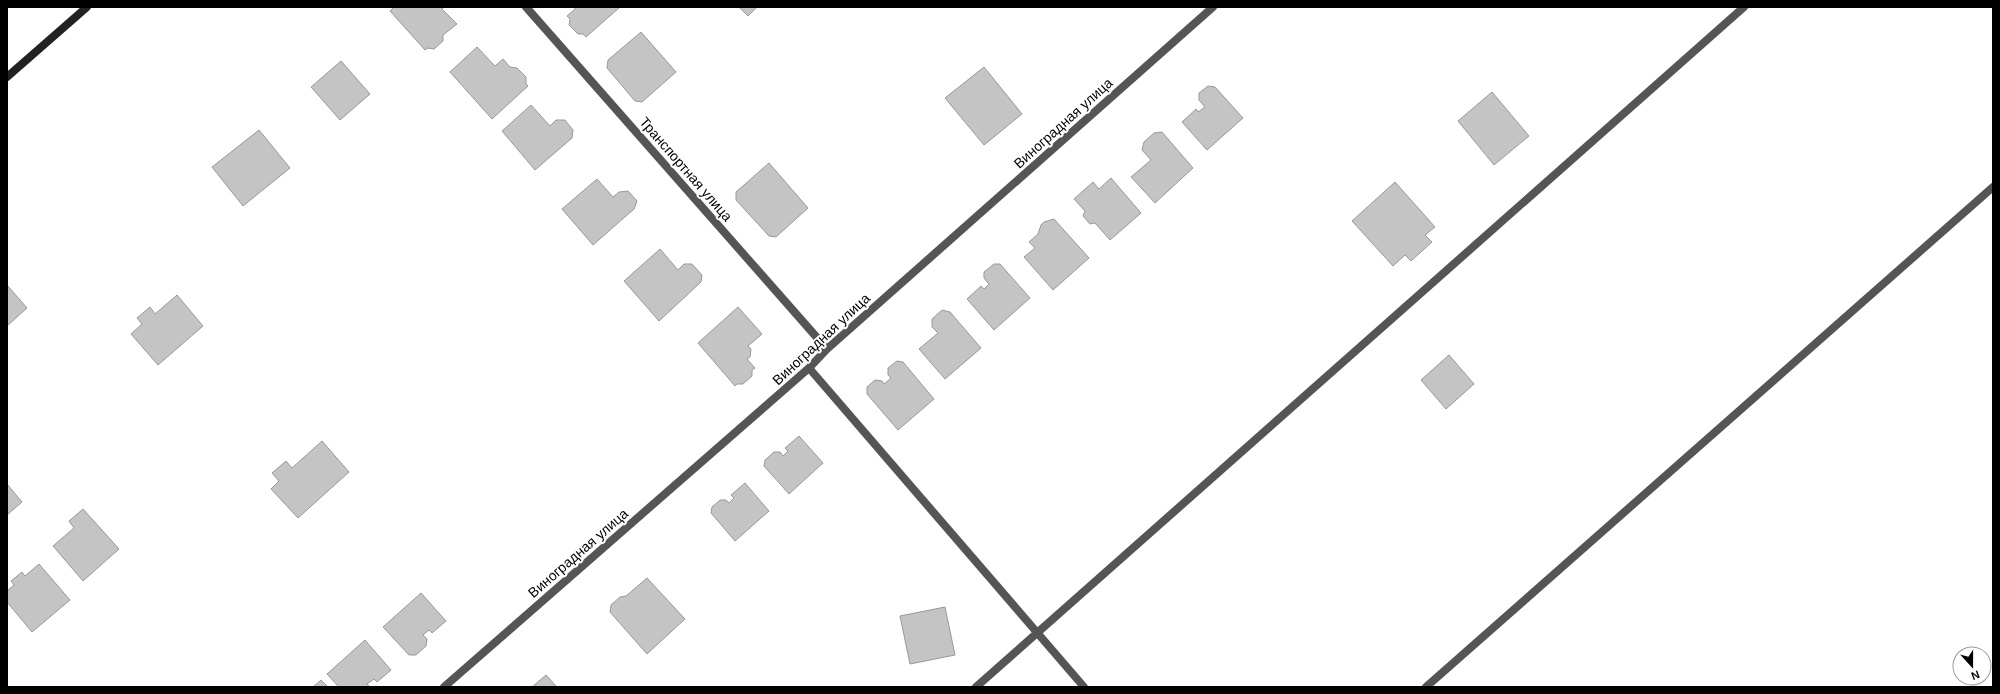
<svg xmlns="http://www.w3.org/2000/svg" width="2000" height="694" viewBox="0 0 2000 694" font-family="Arial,sans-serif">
<rect width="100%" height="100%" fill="#fff"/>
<path fill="#c4c4c4" stroke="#999" d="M394 7H444L442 9 457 24 443 35V41L434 49 428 48 425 50 390 11Z
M574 7H620L586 37 583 34H578L569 25 570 19 567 16 575 9Z
M739 7H757L748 16Z
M641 32 676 72 642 102 635 101 607 68 608 60Z
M477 47 495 66 503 59 510 67 517 68 526 77V84L528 86 492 119 450 72Z
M341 61 370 94 340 120 311 87Z
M984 67 1022 114 984 145 945 98Z
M1208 86 1215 87 1243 118 1207 150 1182 122 1196 109 1198 112 1205 107 1199 100V93Z
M1492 92 1529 136 1494 165 1458 121Z
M531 105 550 126 556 120H565L573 130 572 138 535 170 502 131Z
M259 130 290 168 243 206 212 167Z
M1162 132 1193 168 1155 203 1131 177 1151 160 1142 150 1144 142 1154 133Z
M769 163 808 208 776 237 769 236 736 200V192Z
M1111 178 1141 213 1110 240 1095 223 1090 224 1083 216 1085 211 1074 199 1093 182 1099 189Z
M597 179 613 197 619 192 628 191 637 201 634 209 593 245 562 209Z
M1395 182 1435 227 1425 235 1432 242 1411 261 1405 255 1393 266 1352 221Z
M1054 219 1089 258 1053 290 1024 257 1035 248 1029 242 1038 234 1041 225 1044 222Z
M660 249 678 270 684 264H692L702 275 701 282 659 321 624 281Z
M994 264H1000L1030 298 994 330 967 299 981 286 984 289 989 284 984 278V272Z
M7 285 27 308 7 326Z
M177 295 203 326 158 365 131 334 142 324 137 318 150 307 155 314Z
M738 307 762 334 748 346 751 349 750 357 747 359 755 368 752 370V376L743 384H737L735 386 698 343Z
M942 310 950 312 981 348 945 379 919 349 938 333 932 327V319Z
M1449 355 1474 384 1446 409 1421 380Z
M897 361 903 362 934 399 898 430 867 394V387L875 380 882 381 884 384 891 378 888 375V368Z
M799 436 823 463 789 494 764 466 765 460 774 452H780L783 456 788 451 785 448Z
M322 441 349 472 298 518 271 489 279 481 272 473 286 461 292 468Z
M745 483 769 511 735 541 711 513 712 507 720 500H726L729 503 734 498 731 495Z
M7 484 22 502 7 515Z
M83 509 119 549 83 581 53 546 74 528 69 521Z
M39 564 70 600 32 632 7 602V591L14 585 11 581 22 572 25 576Z
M647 578 685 619 647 654 610 612 611 605 620 597 626 596Z
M421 593 446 621 432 633 429 630 423 635 427 639 426 646 416 655H409L383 627Z
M945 607 955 655 910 664 900 616Z
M365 640 391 670 377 682 374 679 367 684 370 687H339L327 674Z
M546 675 557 687H532Z
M321 680 328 687H313Z"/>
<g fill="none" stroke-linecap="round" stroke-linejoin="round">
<path stroke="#555" stroke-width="8" d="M809 368 1084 687
M976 687 1744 7
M1426 687 1993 187"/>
<path stroke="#555" stroke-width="8" d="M526 7 827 349
M444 687 809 368 827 349 1213 7"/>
<path stroke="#222" stroke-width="8" d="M7 77 87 7"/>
</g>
<g text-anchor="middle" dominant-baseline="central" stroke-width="4" stroke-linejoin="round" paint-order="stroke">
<g font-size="14" fill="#000" stroke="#fff">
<text transform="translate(1063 123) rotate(-42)">Виноградная улица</text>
<text transform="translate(686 169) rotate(49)">Транспортная улица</text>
<text transform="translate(821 339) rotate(-43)">Виноградная улица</text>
<text transform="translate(578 553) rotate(-41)">Виноградная улица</text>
</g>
</g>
<rect width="2000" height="694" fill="none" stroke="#000000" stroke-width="16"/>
<g transform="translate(1972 666) rotate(159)"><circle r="19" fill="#ffffff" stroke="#999999"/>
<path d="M0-3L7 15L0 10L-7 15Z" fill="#000000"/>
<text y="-6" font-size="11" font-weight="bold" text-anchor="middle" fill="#000000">N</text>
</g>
</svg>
